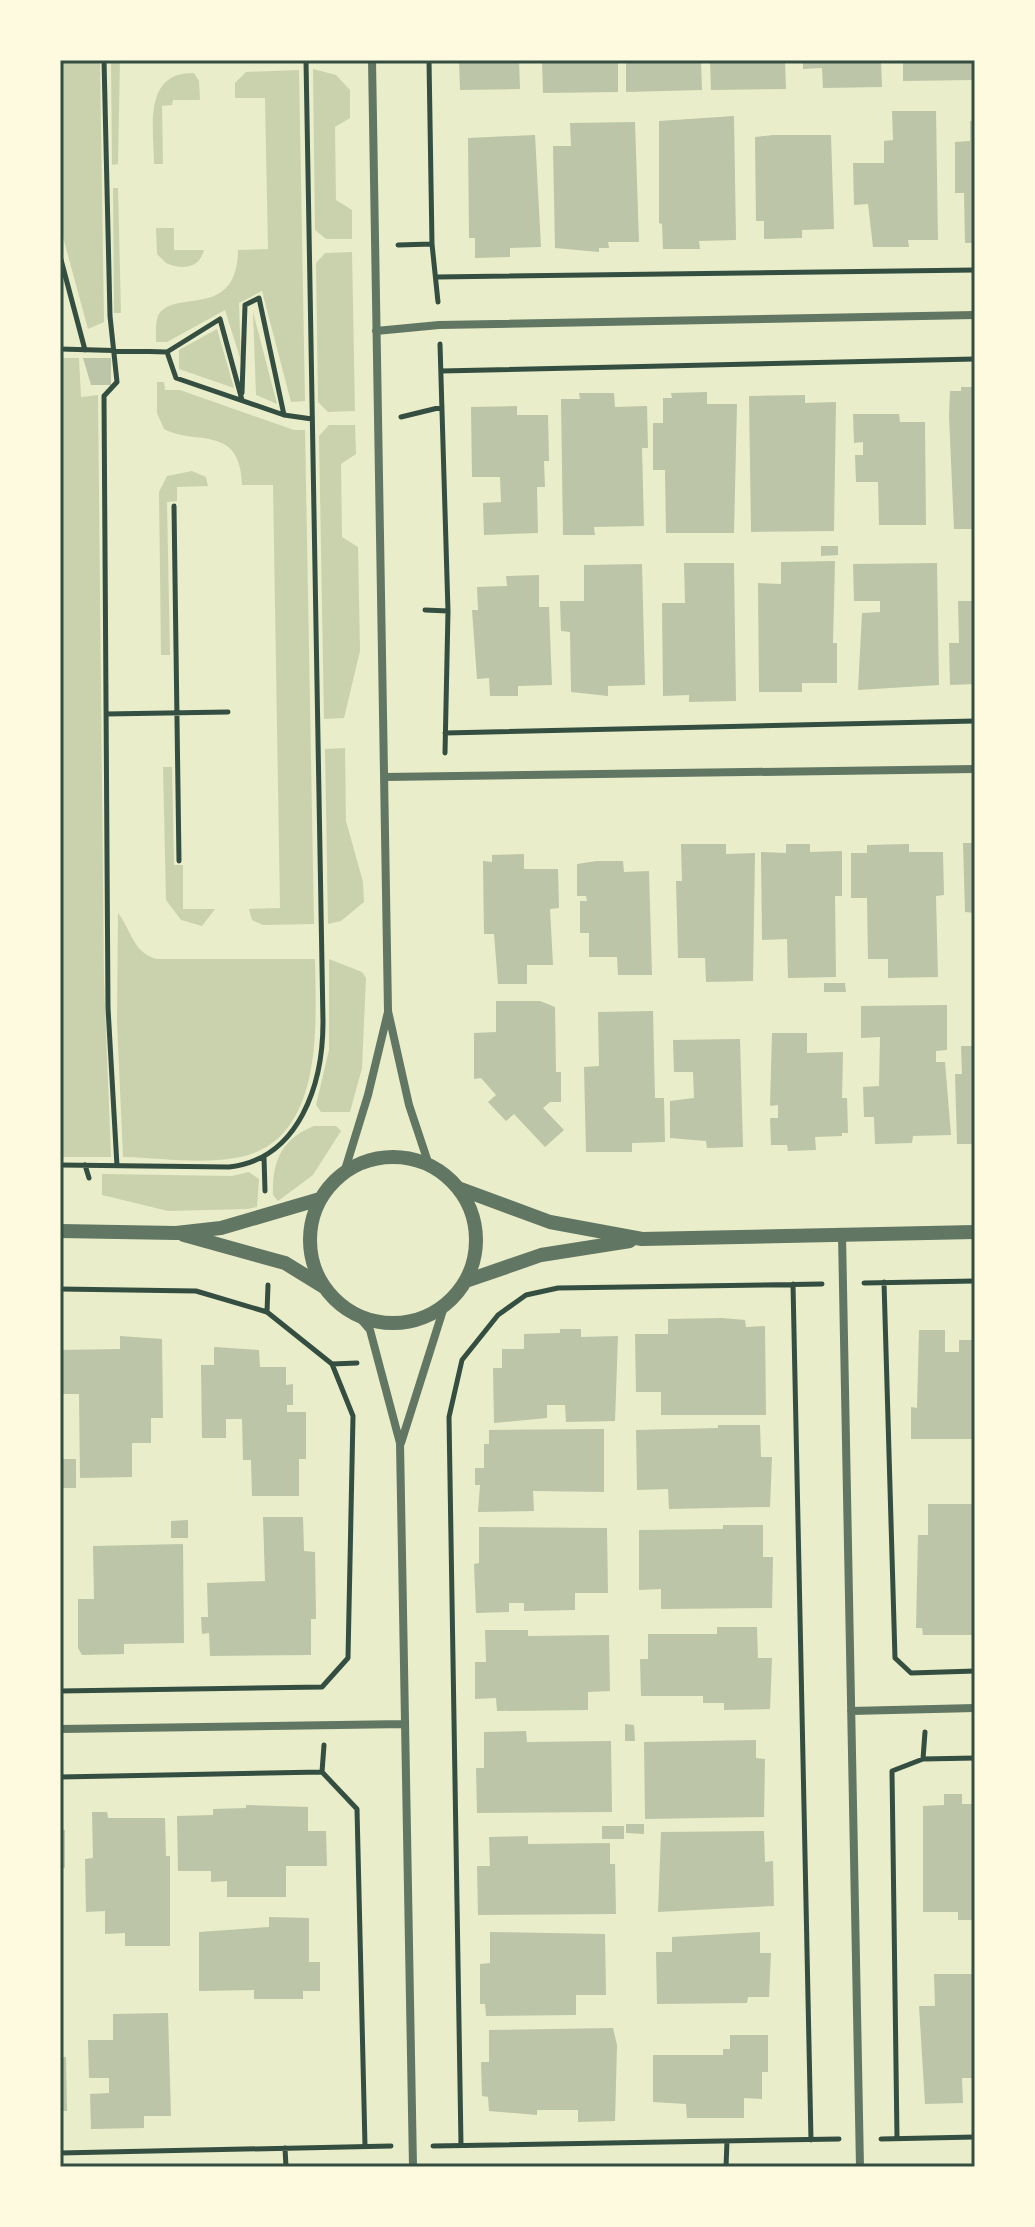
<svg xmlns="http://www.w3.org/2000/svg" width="1035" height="2227" viewBox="0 0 1035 2227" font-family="Jost,sans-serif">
<rect width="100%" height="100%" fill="#e9edc9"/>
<path fill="#cad2ad" d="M60 60H100L104 322 88 329 60 226Z
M111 60H120L118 164 112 165Z
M313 69 336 75 350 90V118L335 127 336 200 352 210V239H326L315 230Z
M299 70 305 401 291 402 262 291 239 303 241 361 225 310 167 342H156C156 334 155 324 158 316 173 287 237 322 238 250L268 249 265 98H235V83L246 72Z
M194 73 199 81 200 100H173L172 105 162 106 163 164H154C154 129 142 72 194 73Z
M113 188H118L121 313H114Z
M156 228H174V250H204C199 269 182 270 166 263L157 254Z
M352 252 355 411 328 412 318 402 316 263 325 253Z
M253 312 277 404 256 395Z
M217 329 234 388 179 369V350Z
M60 358H79L81 397 98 395 104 980 111 1157H60Z
M157 382H164L165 390H180L294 430H305L314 924 263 925 252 920 249 909 280 908 273 485H242C241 423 194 446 164 429L157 413Z
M329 425H355L356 454 341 464 342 537 358 547 360 651 344 718 324 719 319 436Z
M192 471 206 477 208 486 177 487V501L167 502 170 655H161L159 492 167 476Z
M345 748 346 821 363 882 364 902 341 921 328 924 325 749Z
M163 767H172L174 865H183V909H215L202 926 181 920 166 900Z
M118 913C132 931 133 953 157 959H315C316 1026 325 1144 235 1158 200 1164 159 1158 123 1157L117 1022Z
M329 959 362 972 366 978 362 1068 350 1112H321L316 1105 329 1050Z
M314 1126H336L341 1131 313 1175 278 1201 273 1195C272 1162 281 1139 314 1126Z
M249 1172 259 1179 257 1207 247 1209 168 1211 102 1195V1174L232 1176Z"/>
<path fill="#bcc5a7" d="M459 60H519L520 89 460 90Z
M542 60H618V92L543 93Z
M626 60H701L702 90 626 92Z
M710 60H785L786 89 711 90Z
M803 60H881L882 87 823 88 822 68 803 69Z
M903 60H973V80L903 81Z
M892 111H936L938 240H908L909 247H873L868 204 854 205 853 163H884V141L893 140Z
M734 116 736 240 699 241 700 249H663L662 224 659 223V121Z
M970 121H975V243H965L964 193H955V142L970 141Z
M635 122 639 242H608L609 248H599V252L555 248 553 146H571L570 123Z
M535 135 541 247 510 248V257L475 258V238H469L468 138Z
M773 135H831L834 229 802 230V238L764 239V221H756L755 137Z
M83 358H111V385H91Z
M961 387H975V529H954L949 416 950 391H961Z
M707 392V404H737L734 533H666L665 470H653V423H663V398H672L671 393Z
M579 393H614L615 407 647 406 648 448H642L644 526 594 527 595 535H563L561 399H580Z
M805 395V403L836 402 834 531 751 532 749 396Z
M517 406V415H548L549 461H544L545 487H537L538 533 484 535 483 503 501 502 500 477H472L471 407Z
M853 414H899L900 422H925L926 525H879L878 482H856L855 455H863V442L854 443Z
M821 546H838V555L821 556Z
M835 561 833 643H837V683H802V692H759L758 583 781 584V562Z
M684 563H734L736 701 689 702V695L663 696 662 603H685Z
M937 563 939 685 858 690 862 613 880 612V601H854L853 564Z
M642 564 645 685 608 686V696L571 692 570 632 561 631 560 601H584V565Z
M539 575V607H549L552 685 518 686V696H490L489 678 477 679 472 610H478L477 587 507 586 506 576Z
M958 601H975V684L950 685 949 643H959Z
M963 843H975V913L965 912Z
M681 844H726V854L755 853 753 981 706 982 705 958H678L676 881H682Z
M786 844H810V852L842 851V896H835L836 977 788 978 787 939 762 940 761 852 786 853Z
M909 844V852H943L944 895 936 896 938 977 888 978V959H868L867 898H851V853H867V845Z
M524 854V869H558L559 908 550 909 553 965H527V984H498L494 934H484L483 861 492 862V855Z
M597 861H623L624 872 649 871 652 975H618L617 957H589V933H580V901H587L586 896H577V864Z
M824 983H845L846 992H824Z
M496 1001H540L555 1007 556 1072H561V1102H550L543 1108 564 1130 545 1147 514 1114 506 1121 488 1102 496 1095 481 1078 474 1079V1033L496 1032Z
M947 1005V1050L936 1051V1062H945L951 1135 913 1136 912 1143 875 1144 874 1117H864L863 1087 879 1086 880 1037 861 1038V1006Z
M653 1011 655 1098H664L665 1142 632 1143V1152H586L584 1067 599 1066 598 1012Z
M772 1033H807V1053L843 1052 842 1098H847L848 1133H842V1136L815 1137 816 1150 788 1151 787 1145H771L770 1118H778V1105L770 1106Z
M740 1039 743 1147 707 1148 706 1141 670 1138V1101L694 1098 693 1072H674L673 1040Z
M961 1046H975V1144H957L955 1074H962Z
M722 1318 745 1320 746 1327 765 1326 766 1415H661V1392H636L635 1334H668V1319Z
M560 1329H581V1337L618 1336 615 1421 566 1422 565 1405H547V1418L494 1423 493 1368H502V1349H524V1334L560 1333Z
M919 1330H945V1352H959V1340H975V1439H911V1407L917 1408Z
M120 1336 162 1339 163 1418H151V1443H132V1477L80 1478 79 1394H61V1350L120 1349Z
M214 1347 259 1350 260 1367H286V1385L293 1384V1405H287V1412H306V1459H299V1496H252L251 1460H243L242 1419H226V1438H202L201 1365H214Z
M718 1425H760L761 1457H772L770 1507 669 1509 668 1489 637 1490 636 1430 718 1428Z
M604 1429V1492L533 1491 534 1511 478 1512 480 1485H475V1468H484V1444H489V1430Z
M63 1459H76V1488H63Z
M928 1504H975V1635H923L922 1628H916L918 1535H928Z
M263 1517H303L304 1551 315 1552 316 1619H311V1655L210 1656 209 1633 202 1634 201 1617H208L207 1583 265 1581Z
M188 1520V1538H171V1521Z
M723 1525H763V1557H773L772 1608 661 1609V1589L639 1590V1530L723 1529Z
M479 1527 607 1528 608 1593H575V1610L524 1611V1603H509V1612L476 1613 474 1564 479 1563Z
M183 1544 184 1643 124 1644V1654L82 1655 78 1648V1599H94L93 1546Z
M717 1627H757L758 1658H772L770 1709 724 1710V1703H703V1696H641L640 1659H648V1634H717Z
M485 1630H528V1636L609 1635 610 1691 588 1692V1710L497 1711 496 1698 475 1699V1662H486Z
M625 1724 634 1725 635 1741H625Z
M526 1731 527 1742 611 1741 612 1812 477 1813 476 1768H484V1732Z
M756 1740V1758L765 1759 764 1817 645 1819 644 1742Z
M944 1794H962V1804H975V1920H958V1912H923V1806L944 1805Z
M246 1805 308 1807V1831H326L327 1866H286V1897H227V1881L211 1882V1871H178L177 1816 213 1815V1809L246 1808Z
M92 1812H107L108 1818H165L166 1856H170V1946H125V1933L105 1934V1911L86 1912 85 1859 93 1858Z
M626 1824H644V1834L626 1833Z
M602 1826H624V1839H602Z
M60 1830H65V1868H60Z
M764 1831 765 1862 773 1861 774 1906 658 1912 661 1832Z
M528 1836V1844L610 1843V1864H615L616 1914 478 1915 477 1866H490L489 1837Z
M269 1917 309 1918V1962H320V1991H303V1999H254V1990L199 1991V1932L269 1927Z
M490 1932 605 1934 606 1995H576V2015L486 2016 485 2004H480V1964L490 1963Z
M760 1932V1953H771L769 1997H748L747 2003 657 2004 656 1952H672V1937Z
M934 1974H975V2078H962L963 2103 925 2104 919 2006H935Z
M168 2013 171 2116H144V2128L91 2129 90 2094 109 2093V2078H89L88 2040H113V2014Z
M613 2028 617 2045 615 2121 578 2122V2110H537V2115L489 2111 488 2097 482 2096 481 2062H489V2030Z
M730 2035H768V2072H762V2099L744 2098V2118H687L686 2104 653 2102V2055H723V2049H730Z
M60 2057H66L67 2111H60Z"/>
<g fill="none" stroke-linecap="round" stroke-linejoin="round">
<path stroke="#344e41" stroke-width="5" d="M104 60 110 316 117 382 104 396 108 1008 117 1166
M429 60 432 244 438 302
M398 245 432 244
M60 256 85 350
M437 277 975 270
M440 344 448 611 445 753
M60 349 167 352 220 319 242 400
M167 352 176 378 284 415 312 419
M441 371 975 359
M242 393 245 305 259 298 284 415
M401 417 442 407
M174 506 179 861
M425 610 448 611
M106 714 228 712
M445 733 975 721
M264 1157 265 1191
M60 1165 229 1167C300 1159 323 1083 323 1022L306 60
M85 1165 89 1178
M884 1282 895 1658 911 1673 975 1671
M864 1283 975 1281
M793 1284 811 2140
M60 1289 196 1291 267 1312 332 1364 353 1416 348 1658 322 1687 60 1691
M267 1312 268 1285
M332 1364 357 1363
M923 1759 925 1732
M322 1772 324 1745
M60 1777 322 1772 357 1809 365 2146
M897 2138 892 1771 923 1759 975 1758
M881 2139 975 2137
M461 2145 449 1417 462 1360 498 1315 526 1295 558 1288 822 1284
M433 2146 839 2139
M285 2148 286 2167
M60 2153 391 2146
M726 2167 727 2141"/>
<path stroke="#617663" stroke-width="8" d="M372 60 388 1011 409 1105 429 1165
M376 331 439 325 975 315
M385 777 975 769
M344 1173 368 1095 388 1012
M842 1235 860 2167
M357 1315 370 1330 400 1443 413 2167
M401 1443 444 1307
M851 1711 975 1708
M60 1729 405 1724"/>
<path stroke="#617663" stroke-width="14" d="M310 1240a83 83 0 1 1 166 0a83 83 0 1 1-166 0Z
M458 1188 550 1222 642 1239 975 1232
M60 1231 176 1233 221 1228 320 1199
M184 1235 285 1263 324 1287
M466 1281 541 1255 630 1241"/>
</g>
<rect width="1035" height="2227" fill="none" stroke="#fefae0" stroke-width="124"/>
<rect x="62" y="62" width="911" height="2103" fill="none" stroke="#344e41" stroke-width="3"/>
</svg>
